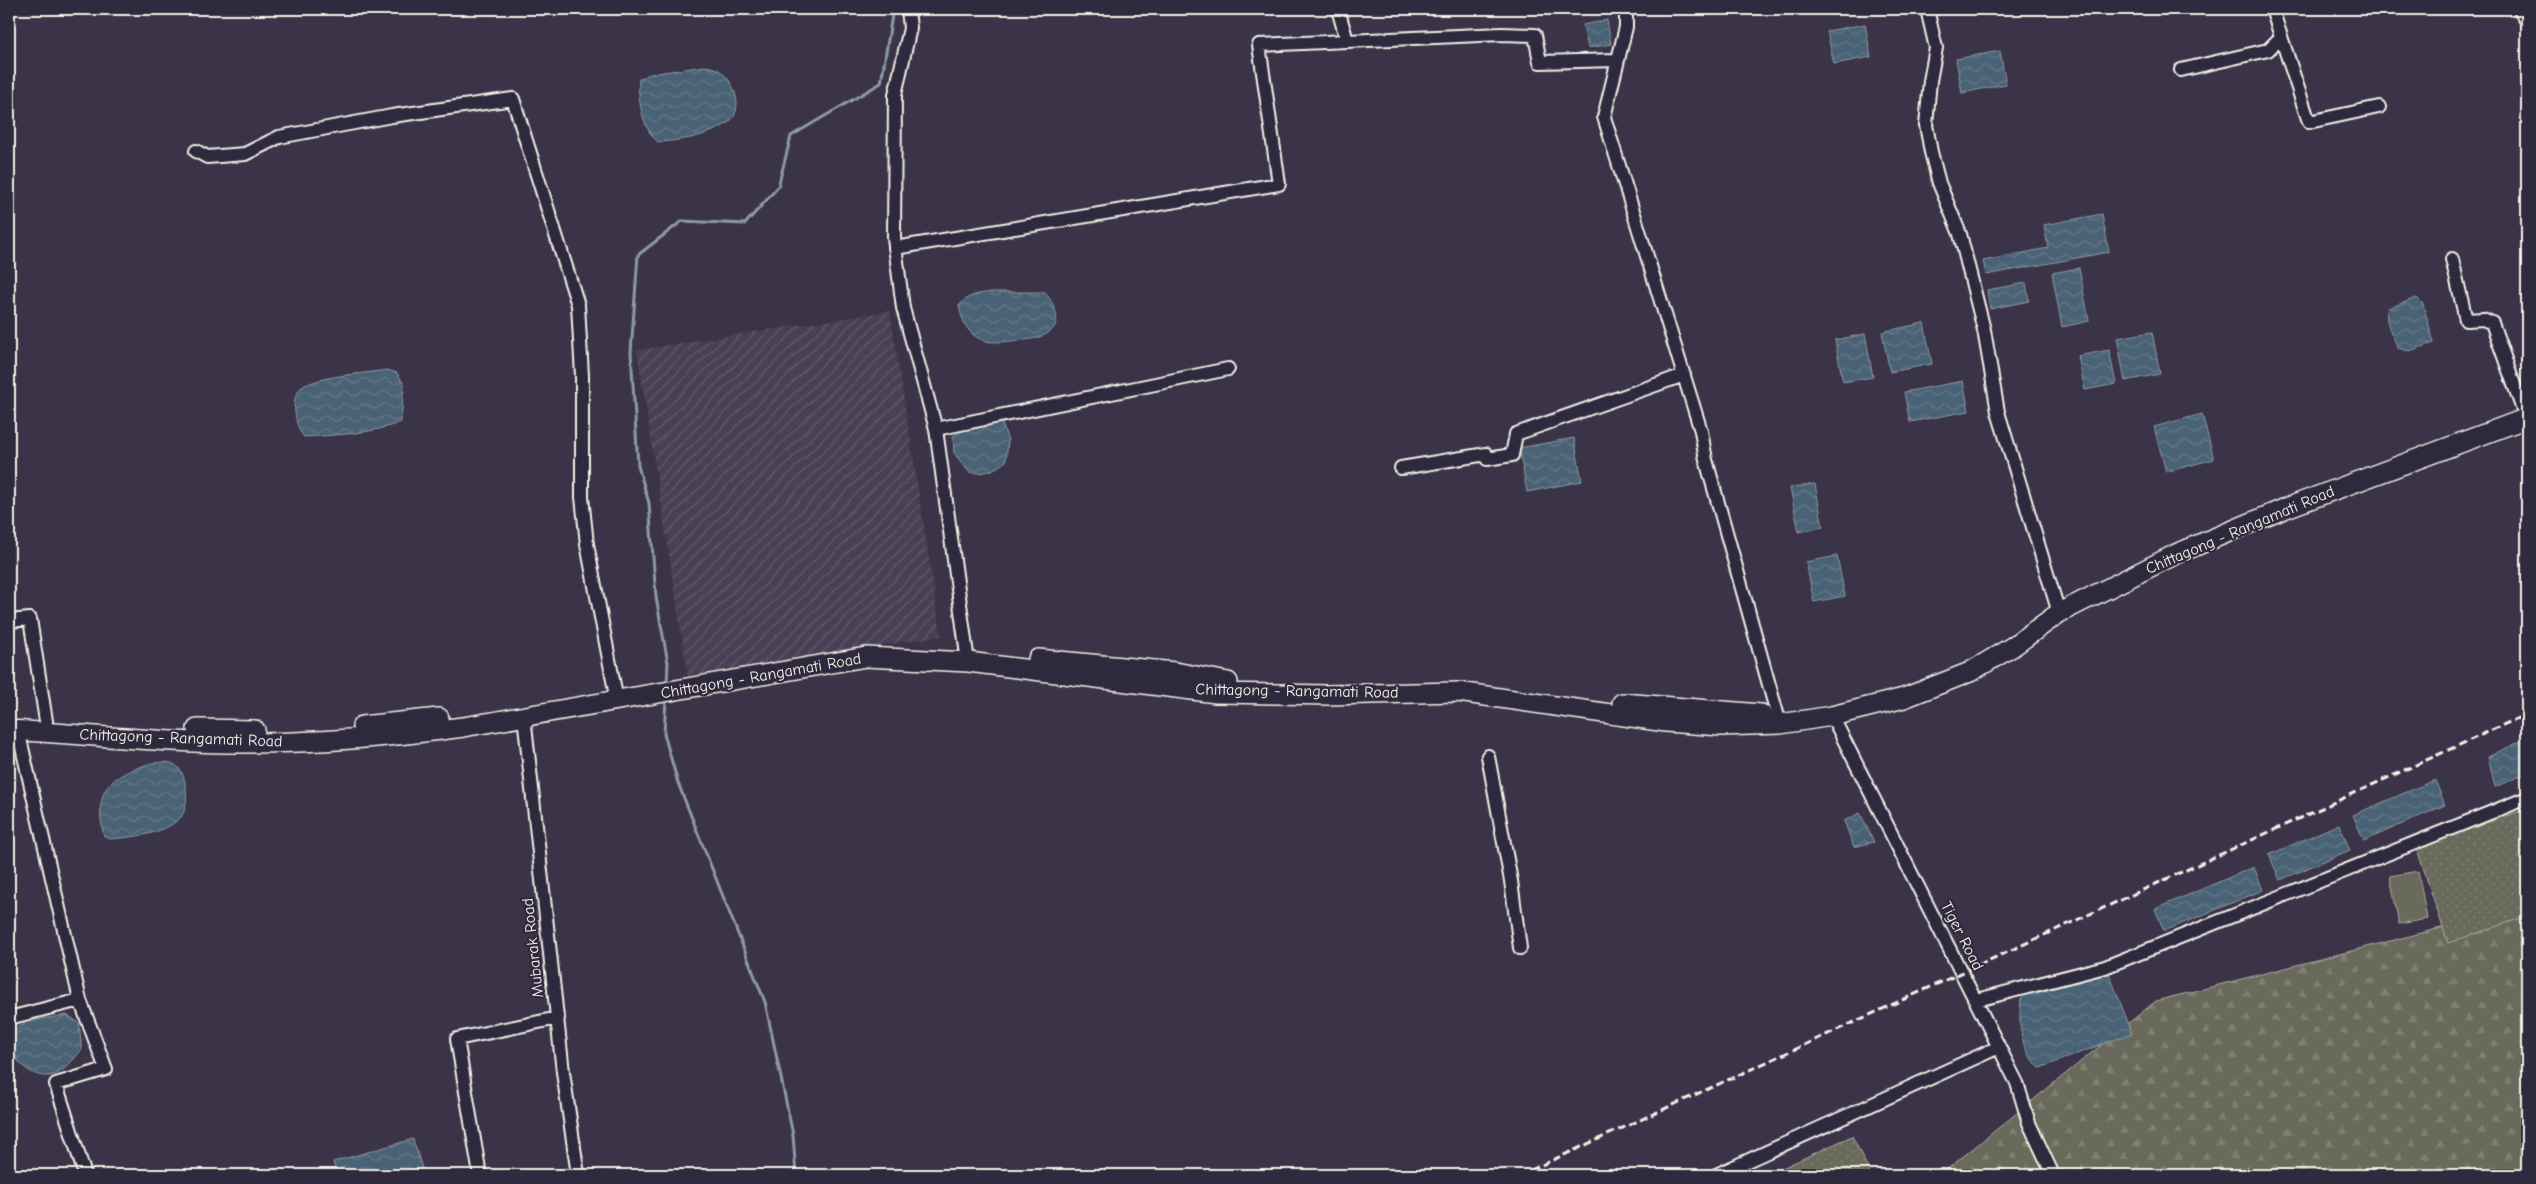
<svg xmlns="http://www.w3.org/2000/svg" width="2536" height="1184" viewBox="0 0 2536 1184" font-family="'Comic Neue',sans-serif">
<defs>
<pattern id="industrial-furrows" width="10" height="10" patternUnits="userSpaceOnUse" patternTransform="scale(1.25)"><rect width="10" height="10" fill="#4a3f55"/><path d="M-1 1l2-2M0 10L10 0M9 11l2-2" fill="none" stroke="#655b6d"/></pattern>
<pattern id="forest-firs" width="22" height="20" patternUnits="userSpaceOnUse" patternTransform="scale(1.25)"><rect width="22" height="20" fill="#696a5b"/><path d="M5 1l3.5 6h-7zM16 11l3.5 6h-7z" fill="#7f8073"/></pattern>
<pattern id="park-dots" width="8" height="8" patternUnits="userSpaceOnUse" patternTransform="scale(1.25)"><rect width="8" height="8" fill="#696a5b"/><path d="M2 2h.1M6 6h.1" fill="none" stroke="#7f8073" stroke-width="1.8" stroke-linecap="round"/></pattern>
<pattern id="water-waves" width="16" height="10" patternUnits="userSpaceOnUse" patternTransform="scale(1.25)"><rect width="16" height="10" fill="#4a6274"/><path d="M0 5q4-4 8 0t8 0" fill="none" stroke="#657988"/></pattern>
</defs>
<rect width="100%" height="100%" fill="#3b3448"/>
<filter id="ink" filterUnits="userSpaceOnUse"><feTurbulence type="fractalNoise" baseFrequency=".02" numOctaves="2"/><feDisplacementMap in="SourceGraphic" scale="10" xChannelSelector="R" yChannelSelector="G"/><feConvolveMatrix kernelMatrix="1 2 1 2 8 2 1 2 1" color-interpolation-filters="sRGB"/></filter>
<g filter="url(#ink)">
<path fill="url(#industrial-furrows)" d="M890 311 941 636 688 676 637 350Z"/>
<path fill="#696a5b" stroke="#aeaea2" d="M2418 871 2427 919 2399 924 2390 876Z"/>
<path fill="url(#forest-firs)" stroke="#aeaea2" d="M2527 906V1175H1940L2156 1001Z"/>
<path fill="url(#park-dots)" stroke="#aeaea2" d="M2527 809V916L2448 943 2416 846Z
M1852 1136 1871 1175H1767Z"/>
<path fill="url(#water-waves)" stroke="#8e9ba2" d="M1607 20 1611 44 1588 48 1583 25Z
M1865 24 1871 57 1834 64 1827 31Z
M2000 51 2006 84 1962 93 1956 59Z
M705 66C710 67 717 68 720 71 734 81 745 109 729 122 711 136 680 141 658 142 643 130 637 98 639 79L650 74Z
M2102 214 2109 252 1986 275 1983 261 2048 248 2044 225Z
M2079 268 2089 321 2062 327 2052 273Z
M2026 283 2029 301 1990 309 1987 290Z
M992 292H1045C1073 329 1046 340 1012 341 1000 342 985 344 975 336 966 330 961 317 959 306 968 294 979 294 992 292Z
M2417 298 2423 304 2434 343 2409 351 2398 348C2393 336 2383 321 2388 308Z
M1924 323 1932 364 1890 372 1882 332Z
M2152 332 2160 374 2125 381 2117 338Z
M1865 334 1873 377 1843 382 1835 340Z
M2109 350 2116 384 2085 390 2078 356Z
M387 370 397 373 404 384 401 422C373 434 335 435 304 437 298 430 296 421 295 412 293 403 295 392 302 387 322 375 363 374 387 370Z
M1963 381 1969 411 1910 422 1904 392Z
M2202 414 2214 459 2166 472 2154 427Z
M997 423 1002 424 1008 440 1006 461C994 470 985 475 969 472L954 453 953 436 965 429Z
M1574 438 1582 481 1527 492 1519 448Z
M1815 484 1823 527 1799 532 1790 488Z
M1837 556 1845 596 1814 602 1806 562Z
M2527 738V773L2495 787 2488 757Z
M152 763C158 763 166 761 171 763 188 767 191 807 180 818 163 835 132 837 110 839L104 836C93 790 108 776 152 763Z
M2435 780 2445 805 2364 841 2353 815Z
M1860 813 1874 842 1854 847 1844 821Z
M2339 824 2350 850 2280 880 2269 855Z
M2254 867 2263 890 2164 931 2155 909Z
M2109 973 2132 1033 2040 1068C2020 1051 2018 1024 2021 999L2029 992Z
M67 1015 79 1023 82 1050C75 1057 68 1067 60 1072 40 1085 14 1065 10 1044 10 1040 13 1033 14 1029L35 1020Z
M413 1139 424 1175H337L333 1162Z"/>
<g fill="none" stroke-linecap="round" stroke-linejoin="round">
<path stroke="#8e9ba2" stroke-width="3" d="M667 684 668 663 656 597 649 503 638 466 631 352 638 255 682 221 745 224 778 187 791 136 881 83 893 9
M666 698 664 734 678 783 765 1002 793 1135 796 1175"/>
<g stroke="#f4f1e8" stroke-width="16">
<path id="minor" d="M908 9 910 28 895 95 894 238 903 308 936 429 968 662
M1338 9 1347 41 1502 34 1535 35 1540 62 1617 60
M1626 9V27L1604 117 1701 431 1706 460 1780 724
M1927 9 1936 48 1930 81 1926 125 1931 152 1939 183 1960 234 1984 330 1998 412 2059 613
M2272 9 2309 122 2379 107
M2520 9 2527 22
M2181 70 2268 50 2281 37
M196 151 207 157 245 154 279 137 392 116 513 99 578 305 582 376V497L587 544 617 701
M895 248 1279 184 1259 45 1347 41
M2452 259 2466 320 2483 319 2492 323 2522 407
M936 429 1228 369
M1401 468 1486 454 1487 459 1512 455 1516 434 1684 375
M9 621 30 619 46 721
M524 716 563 1072 578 1175
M1832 716 2017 1083 2029 1123 2053 1175
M18 730 80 1000 106 1069 56 1084 85 1175
M1488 756 1511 881 1520 948
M1977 1000 2105 967 2527 798
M9 1018 80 1000
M480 1175 457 1039 558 1018
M1716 1175 1999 1047"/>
</g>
<g stroke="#f4f1e8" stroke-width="22">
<path id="highway" d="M1038 659 1175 672 1228 682
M1622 703 1761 714
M362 726 439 718
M197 729 255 730
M9 730C80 734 153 742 225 743 305 744 384 738 463 727L866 657 968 662 1216 693 1327 695 1458 692 1666 722 1721 726 1780 724 1832 716 1904 698 1970 672 2012 647 2059 613 2176 554 2286 508 2527 418"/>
</g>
<use href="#minor" stroke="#2f2a3d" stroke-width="12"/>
<use href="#highway" stroke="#2f2a3d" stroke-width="19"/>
<path stroke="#f4f1e8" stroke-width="3" stroke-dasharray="8 4" stroke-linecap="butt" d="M1520 1175 2527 714"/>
</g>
</g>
<g text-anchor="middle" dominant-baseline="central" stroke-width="4.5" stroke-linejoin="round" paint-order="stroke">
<g font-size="16" fill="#f4f1e8" stroke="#2f2a3d">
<text transform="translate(2240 530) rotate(-23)">Chittagong - Rangamati Road</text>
<text transform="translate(761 676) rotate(-10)">Chittagong - Rangamati Road</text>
<text transform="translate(1297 691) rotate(1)">Chittagong - Rangamati Road</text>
<text transform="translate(181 738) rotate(2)">Chittagong - Rangamati Road</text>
<text transform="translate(1962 936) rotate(63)">Tiger Road</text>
<text transform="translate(533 948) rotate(-96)">Mubarak Road</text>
</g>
</g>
<rect width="2536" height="1184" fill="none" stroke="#2f2a3d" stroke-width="30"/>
<rect x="15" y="15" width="2506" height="1154" fill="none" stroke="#f4f1e8" stroke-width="2" filter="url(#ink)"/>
</svg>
